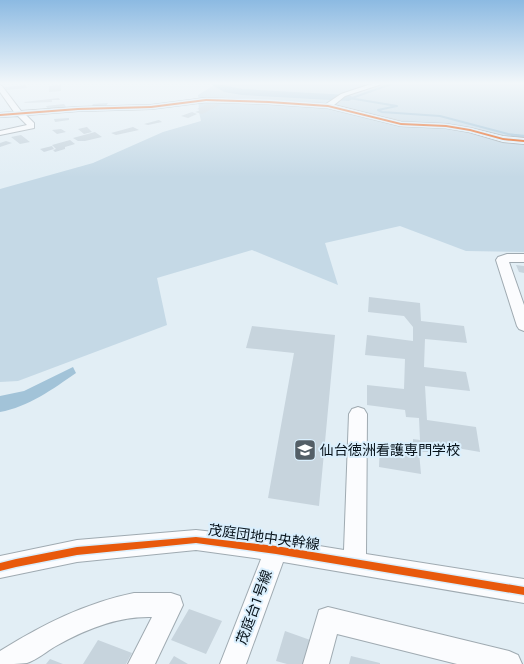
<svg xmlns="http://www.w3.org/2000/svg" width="524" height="664" viewBox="0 0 524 664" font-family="Jost,'Noto Sans JP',sans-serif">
<rect width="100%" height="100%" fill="#e2eef5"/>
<path fill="#c5d9e6" d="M216 84H524V252L466 251 400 226 325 243 338 285 252 250 157 278 167 325 18 381 0 382V189L93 163 163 132 201 121 199 112 198 95Z"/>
<path fill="#a2c3d8" d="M73 367 76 373C53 389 28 407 0 412V396L24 391Z"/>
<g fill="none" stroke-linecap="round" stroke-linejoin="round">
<path stroke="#a2c3d8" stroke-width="2" d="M349 98 397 106 378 110 382 112 440 116 508 134 520 136
M352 98 391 84"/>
<path stroke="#a2c3d8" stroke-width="2.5" d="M512 135 524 136"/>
<path fill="#a2c3d8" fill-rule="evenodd" d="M211 84C222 84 231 87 242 89L349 95 354 98 349 101 242 95 224 92Z"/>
</g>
<path fill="#c7d4dd" d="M26 85 27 88 6 90 5 87Z
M61 85V91L49 92V86Z
M59 98 60 100H52V102L25 103 24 102Z
M108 103 106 106H92L93 104Z
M216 103 220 105 202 114 195 112 201 110 197 109 208 104 212 105Z
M64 104 66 107 48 109 46 106Z
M192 112 197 114 188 118 181 116Z
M389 117 402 120H410L402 123 384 119Z
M69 118V120L55 122 54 119Z
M159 120 162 122 148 125 144 124Z
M87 127 92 132 84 134 78 129Z
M133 127 139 130 116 135 111 133Z
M61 129 66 132 57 134 52 130Z
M95 132 102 137 85 141H78L73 138Z
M21 135 30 142 20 144 11 137Z
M70 140 75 144 65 147V149L55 152 53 150 56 149 52 145Z
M6 141 12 143 0 147V143Z
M52 146 54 149 44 152 40 149Z
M516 265 524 266V273L519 272Z
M369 297 420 303 421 321 464 326 467 343 425 339 424 367 466 372 470 391 425 386 427 420 476 427 480 452 428 443 429 452H419L421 474 379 467 380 442 413 447V439L420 440 419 418 406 417 405 410 367 405V385L404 389 405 359 365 355 367 335 413 341V327L404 316 368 312Z
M252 326 335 335 319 506 268 498 294 353 246 348Z
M189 609 222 621 206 654 171 640Z
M285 631 313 641 306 664H287L276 661Z
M98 640 132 653 126 664H83Z
M174 656 188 664H169Z
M351 656 380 663V664H349Z
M50 659 63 664H46Z"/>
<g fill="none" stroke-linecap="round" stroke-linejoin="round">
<g stroke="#9faab1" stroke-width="2">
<path id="minor" d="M371 84H382L345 96 334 105 401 122 446 124 470 128 503 136 524 138V144L503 142 469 132 446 128 401 126 328 108 269 104 206 102 151 109 78 111 26 115 34 123V128L0 135V131L27 125 18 116 0 117V113L14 112 0 92V85L2 86 21 111 78 107 151 105 206 98 326 104 341 94Z
M507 254H524V262H509L524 305V331L519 329 517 326 496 260 498 257Z
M358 407 364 409 367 414 366 554 524 579V603L283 562 246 664H220L261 559 196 550 77 562 0 578V556L77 540 196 530 276 539 344 550 349 414 352 409Z
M134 593H171L180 596 183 605 155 664H128L152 617C118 616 86 629 56 646 47 651 37 660 27 663 20 664 8 664 0 664V651C42 625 85 603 134 593Z
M328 607 509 651 518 655 522 664H457L337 634 329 664H303L319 610Z"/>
</g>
<use href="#minor" fill="#fbfcfe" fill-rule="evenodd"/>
<g stroke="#daeffd" stroke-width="3">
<path id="cycleway" d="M206 99 269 101 328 105 401 123 446 125 470 129 503 138 524 140V142L503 140 470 131 446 127 401 125 328 107 269 103 206 101 151 108 78 110 0 116V114L78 108 151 106Z
M196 537 276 546 524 587V595L276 554 196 543 77 555 16 567 0 571V563L16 559 77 547Z"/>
</g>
<use href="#cycleway" fill="#e8590c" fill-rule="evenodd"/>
</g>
<linearGradient id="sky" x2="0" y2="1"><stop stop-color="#8cbae2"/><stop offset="0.47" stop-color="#f2f7fa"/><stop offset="1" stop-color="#f2f7fa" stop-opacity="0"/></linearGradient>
<rect width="524" height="177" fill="url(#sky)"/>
<defs>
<g id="school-square" transform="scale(1.15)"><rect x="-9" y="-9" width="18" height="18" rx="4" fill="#535e66" stroke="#daeffd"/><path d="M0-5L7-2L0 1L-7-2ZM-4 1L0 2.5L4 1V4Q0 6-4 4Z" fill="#fff"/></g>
</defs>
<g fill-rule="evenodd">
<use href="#school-square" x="305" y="450"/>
</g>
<g text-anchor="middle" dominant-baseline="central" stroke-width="4" stroke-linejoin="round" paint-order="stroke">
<g font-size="14" fill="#061119" stroke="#daeffd" text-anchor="start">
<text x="320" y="450">仙台徳洲看護専門学校</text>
</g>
<g font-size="14" fill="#061119" stroke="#daeffd">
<text transform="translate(264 537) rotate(8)">茂庭団地中央幹線</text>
<text transform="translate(254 607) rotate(-70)">茂庭台１号線</text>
</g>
</g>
</svg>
